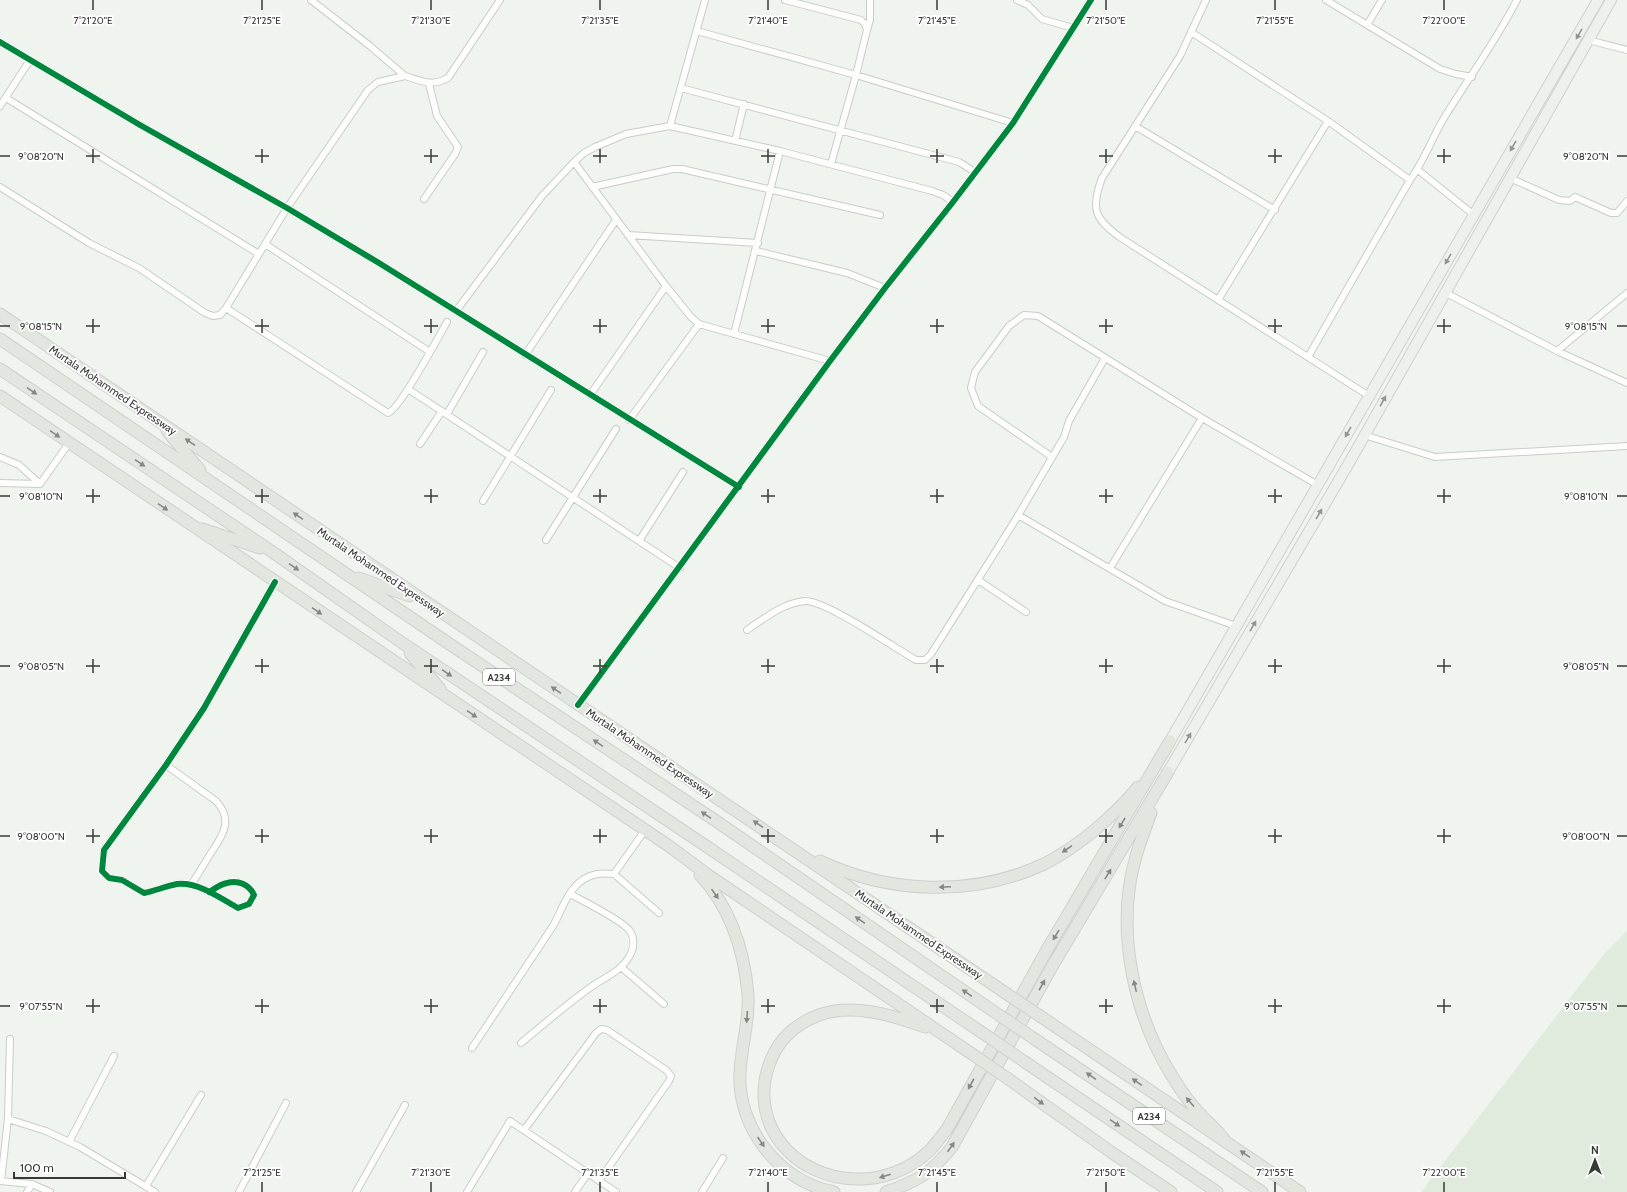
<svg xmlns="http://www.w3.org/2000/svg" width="1627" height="1192" viewBox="0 0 1627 1192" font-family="Cabin,sans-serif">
<rect width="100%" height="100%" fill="#eff5ee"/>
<path fill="#e0ebdd" d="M1627 931V1192H1421L1604 954Z"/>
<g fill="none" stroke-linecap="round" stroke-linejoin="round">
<g stroke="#c8cdc8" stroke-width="8">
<path id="street" d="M785 0 861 20 865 24 867 30 856 75 831 164
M1017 0 1028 5 1042 19 1073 28
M1206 0 1180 56 1102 178C1090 210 1095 219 1121 238L1369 396
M1326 0 1440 69 1456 74 1472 77
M1367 25 1382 0
M867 30 870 20V0
M697 31 856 75 1013 123
M1191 32 1328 121 1410 180
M1588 40 1627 50
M0 42 140 125 287 208 379 263 739 487
M405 76C422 81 431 87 448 78L500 0
M681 88 959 162 975 172
M6 98 259 254
M0 106 30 60
M670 126 705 0
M1135 126 1275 210
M735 141 744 104
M574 162 666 286 691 317 699 324 830 361
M1418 170 1474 215
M1510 178 1559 200 1570 201 1575 197 1611 213H1617L1627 201
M0 187 89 243 139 268 205 313 213 316 220 315 226 308 287 208 368 90 378 82 405 76 370 46 311 0
M592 187 673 169H682L880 215
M424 199 455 154 458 147 437 116 429 84
M628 235 758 243
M265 244 430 352
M756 251 847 273 885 288
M1446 293 1557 351 1627 383
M1218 300 1328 121
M226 308 388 413C399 410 439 336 447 322
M456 311 542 196 574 162 584 153 595 147 626 134 670 126 780 151 932 191 943 195 953 202
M734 334 780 151
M1557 351 1627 293
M525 355 616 220
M1308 357 1410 180C1424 161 1432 138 1444 118 1468 79 1496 41 1517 0
M408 389 680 568
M590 395 666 286
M447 414 483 352
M629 420 699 324
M1364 435 1435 457 1627 446
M420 444 442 411
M0 457 19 465 40 484
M1052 457 978 406 971 388 975 372 1009 326 1024 315 1038 316 1202 418 1318 485
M0 483 40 484
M40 484 69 443
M483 501 551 390
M1018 515 1165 601 1236 626
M546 540 616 429
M639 541 683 472
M1110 568 1202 418
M978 580 1026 612
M747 630C765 618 783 603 805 601 825 600 895 648 916 660H925L931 654 1016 519 1064 437 1069 421 1105 358
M578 705 830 361 885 288 953 202 1013 123 1091 0
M166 765 216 801C235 821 221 838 209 856 203 866 197 876 191 885
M614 874 659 913
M209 892C214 889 221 884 227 883 238 880 249 884 254 895L249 904 238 908C220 898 199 882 177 884 166 886 155 891 144 893L122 880 109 878 102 871 104 850 166 765 204 708 275 582
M621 967 664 1004
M521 1043C544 1024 567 1004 591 987 604 978 621 971 629 957 634 949 635 939 630 931 622 920 583 901 570 894
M472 1048C499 1007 526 967 553 926 561 912 567 892 580 882 591 873 601 873 614 874L645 830
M8 1119 46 1131 80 1147 155 1192
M524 1130 596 1033 601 1029 607 1030 666 1070 671 1076 669 1081 599 1181
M69 1142 114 1056
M0 1181 32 1184 50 1192
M1 1181 8 1119 10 1039
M146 1186 201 1095
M27 1192 32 1184
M239 1192 286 1103
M356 1192 405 1105
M467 1192 510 1121 616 1192
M575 1192 588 1173
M702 1192 723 1158"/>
</g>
<g stroke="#ced0cd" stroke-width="12">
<path id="primary" d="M1170 741 1598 0
M1168 772 1349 463 1611 0"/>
</g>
<g stroke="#ced0cd" stroke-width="13">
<path id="highway" d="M0 314 1010 996
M0 339 454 647 713 819 999 1015
M0 369 274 553 401 642 700 842 987 1036
M0 396 669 846 708 875 975 1056
M167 431 200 470
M202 529 260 548
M359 578 409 596
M410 653 440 689
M1151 813C1146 827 1140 842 1136 856 1115 929 1133 1013 1172 1076 1181 1091 1191 1105 1203 1117 1211 1125 1219 1132 1226 1142
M820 861C890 894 974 897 1044 864 1078 847 1114 816 1138 787
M700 875C731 908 744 950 748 994 750 1020 741 1046 740 1073 737 1128 780 1182 834 1192
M1040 1016 1300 1192
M925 1027C892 1015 853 1003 819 1015 795 1024 777 1041 769 1065 748 1125 795 1178 856 1179 881 1180 909 1170 928 1152 935 1145 941 1137 947 1129L1048 948 1170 741
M1036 1040 1262 1192
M1025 1062 1217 1192
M1007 1078 1111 1152 1171 1192
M886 1192C918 1181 931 1173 952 1147L1050 970 1168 772"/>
</g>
<use href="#street" stroke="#fdfefc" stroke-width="6"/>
<use href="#primary" stroke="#ecf1eb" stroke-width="10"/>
<use href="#highway" stroke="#e1e7df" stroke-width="11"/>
<g stroke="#ced0cd" stroke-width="13" stroke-linecap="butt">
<path id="highway-bridge" d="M1010 996 1040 1016
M999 1015 1036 1040
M987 1036 1025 1062
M975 1056 1007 1078"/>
</g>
<use href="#highway-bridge" stroke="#e1e7df" stroke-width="11"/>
<g stroke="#fff" stroke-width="8">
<path id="cycleway" d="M0 42 140 125 287 208 379 263 739 487
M578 705 830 361 885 288 953 202 1013 123 1091 0
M209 892C214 889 221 884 227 883 238 880 249 884 254 895L249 904 238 908C220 898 199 882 177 884 166 886 155 891 144 893L122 880 109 878 102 871 104 850 166 765 204 708 275 582"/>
</g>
<use href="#cycleway" stroke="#00873e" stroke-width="6"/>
</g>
<defs><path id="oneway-solid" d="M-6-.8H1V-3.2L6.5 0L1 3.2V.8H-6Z"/></defs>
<g fill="#929690">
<use href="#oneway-solid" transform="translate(1579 34) rotate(120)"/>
<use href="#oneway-solid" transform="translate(1513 146) rotate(120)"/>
<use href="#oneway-solid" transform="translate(1448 259) rotate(120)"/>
<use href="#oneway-solid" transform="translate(1383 401) rotate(-61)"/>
<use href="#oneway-solid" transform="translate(1348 432) rotate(120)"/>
<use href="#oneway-solid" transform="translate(1319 514) rotate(-60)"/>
<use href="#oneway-solid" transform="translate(1253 626) rotate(-60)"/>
<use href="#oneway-solid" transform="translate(1188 738) rotate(-60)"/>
</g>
<g fill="#848882">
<use href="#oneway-solid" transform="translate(32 391) rotate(34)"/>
<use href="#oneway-solid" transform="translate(55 434) rotate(34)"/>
<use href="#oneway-solid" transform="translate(190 442) rotate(-146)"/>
<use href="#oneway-solid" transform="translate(140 463) rotate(34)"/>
<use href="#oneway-solid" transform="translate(163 507) rotate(34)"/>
<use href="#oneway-solid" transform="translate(298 516) rotate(-146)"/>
<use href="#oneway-solid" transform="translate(294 567) rotate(35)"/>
<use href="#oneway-solid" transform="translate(317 611) rotate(34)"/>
<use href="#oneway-solid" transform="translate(447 673) rotate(34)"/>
<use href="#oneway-solid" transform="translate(556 690) rotate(-146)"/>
<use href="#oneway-solid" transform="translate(472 714) rotate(34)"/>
<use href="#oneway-solid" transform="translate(598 743) rotate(-146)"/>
<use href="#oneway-solid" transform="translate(706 815) rotate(-146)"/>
<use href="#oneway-solid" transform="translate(1122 823) rotate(121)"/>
<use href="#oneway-solid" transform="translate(758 824) rotate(-146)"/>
<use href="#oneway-solid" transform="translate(1067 849) rotate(146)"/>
<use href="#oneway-solid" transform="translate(1108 874) rotate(-59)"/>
<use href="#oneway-solid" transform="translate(945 887) rotate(177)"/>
<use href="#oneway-solid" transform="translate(715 894) rotate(55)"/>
<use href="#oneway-solid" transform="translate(860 920) rotate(-146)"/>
<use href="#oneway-solid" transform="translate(1056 935) rotate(121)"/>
<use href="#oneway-solid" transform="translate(1042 985) rotate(-61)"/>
<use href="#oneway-solid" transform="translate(1135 986) rotate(-103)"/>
<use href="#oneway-solid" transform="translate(967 993) rotate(-146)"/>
<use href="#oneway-solid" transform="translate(747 1017) rotate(94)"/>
<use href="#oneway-solid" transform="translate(1091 1076) rotate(-146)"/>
<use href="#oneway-solid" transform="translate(1137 1082) rotate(-146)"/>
<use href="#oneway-solid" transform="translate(971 1084) rotate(119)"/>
<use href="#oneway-solid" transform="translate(1039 1101) rotate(36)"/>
<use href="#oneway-solid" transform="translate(1190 1102) rotate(-131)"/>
<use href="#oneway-solid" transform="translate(1115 1123) rotate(34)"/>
<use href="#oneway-solid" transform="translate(761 1142) rotate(56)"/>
<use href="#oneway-solid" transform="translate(951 1147) rotate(-55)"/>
<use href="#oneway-solid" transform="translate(1245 1154) rotate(-146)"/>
<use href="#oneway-solid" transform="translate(885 1176) rotate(163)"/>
</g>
<path fill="none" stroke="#373b36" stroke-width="1.5" d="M93 0V10M262 0V10M431 0V10M600 0V10M768 0V10M937 0V10M1106 0V10M1275 0V10M1444 0V10M93 149V163M262 149V163M431 149V163M600 149V163M768 149V163M937 149V163M1106 149V163M1275 149V163M1444 149V163M0 156H10M86 156H100M255 156H269M424 156H438M593 156H607M761 156H775M930 156H944M1099 156H1113M1268 156H1282M1437 156H1451M1617 156H1627M93 319V333M262 319V333M431 319V333M600 319V333M768 319V333M937 319V333M1106 319V333M1275 319V333M1444 319V333M0 326H10M86 326H100M255 326H269M424 326H438M593 326H607M761 326H775M930 326H944M1099 326H1113M1268 326H1282M1437 326H1451M1617 326H1627M93 489V503M262 489V503M431 489V503M600 489V503M768 489V503M937 489V503M1106 489V503M1275 489V503M1444 489V503M0 496H10M86 496H100M255 496H269M424 496H438M593 496H607M761 496H775M930 496H944M1099 496H1113M1268 496H1282M1437 496H1451M1617 496H1627M93 659V673M262 659V673M431 659V673M600 659V673M768 659V673M937 659V673M1106 659V673M1275 659V673M1444 659V673M0 666H10M86 666H100M255 666H269M424 666H438M593 666H607M761 666H775M930 666H944M1099 666H1113M1268 666H1282M1437 666H1451M1617 666H1627M93 829V843M262 829V843M431 829V843M600 829V843M768 829V843M937 829V843M1106 829V843M1275 829V843M1444 829V843M0 836H10M86 836H100M255 836H269M424 836H438M593 836H607M761 836H775M930 836H944M1099 836H1113M1268 836H1282M1437 836H1451M1617 836H1627M93 999V1013M262 999V1013M431 999V1013M600 999V1013M768 999V1013M937 999V1013M1106 999V1013M1275 999V1013M1444 999V1013M0 1006H10M86 1006H100M255 1006H269M424 1006H438M593 1006H607M761 1006H775M930 1006H944M1099 1006H1113M1268 1006H1282M1437 1006H1451M1617 1006H1627M262 1182V1192M431 1182V1192M600 1182V1192M768 1182V1192M937 1182V1192M1106 1182V1192M1275 1182V1192M1444 1182V1192"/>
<g text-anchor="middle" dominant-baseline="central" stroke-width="3.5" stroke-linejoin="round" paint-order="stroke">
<g fill="#fff" stroke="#737672" stroke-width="1">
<rect x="483" y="669" width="32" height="16" rx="3"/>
<rect x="1133" y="1108" width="32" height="16" rx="3"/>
</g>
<g font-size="10" font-weight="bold" fill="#373b36">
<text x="499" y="677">A234</text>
<text x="1149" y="1116">A234</text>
</g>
<g font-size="11" fill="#373b36" stroke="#fff">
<text transform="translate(113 390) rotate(34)">Murtala Mohammed Expressway</text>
<text transform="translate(381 572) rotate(34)">Murtala Mohammed Expressway</text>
<text transform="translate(650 753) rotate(34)">Murtala Mohammed Expressway</text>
<text transform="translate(919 934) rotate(34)">Murtala Mohammed Expressway</text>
</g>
</g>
<g font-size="10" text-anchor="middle" fill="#373b36" stroke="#fff" stroke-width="3.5" stroke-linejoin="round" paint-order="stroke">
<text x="93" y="24">7°21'20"E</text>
<text x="262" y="24">7°21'25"E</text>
<text x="431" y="24">7°21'30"E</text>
<text x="600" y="24">7°21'35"E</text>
<text x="768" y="24">7°21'40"E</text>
<text x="937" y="24">7°21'45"E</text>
<text x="1106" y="24">7°21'50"E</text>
<text x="1275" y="24">7°21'55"E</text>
<text x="1444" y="24">7°22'00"E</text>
<text x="41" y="160">9°08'20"N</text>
<text x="1586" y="160">9°08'20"N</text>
<text x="41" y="330">9°08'15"N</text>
<text x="1586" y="330">9°08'15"N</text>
<text x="41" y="500">9°08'10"N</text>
<text x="1586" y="500">9°08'10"N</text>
<text x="41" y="670">9°08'05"N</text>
<text x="1586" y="670">9°08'05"N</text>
<text x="41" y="840">9°08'00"N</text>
<text x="1586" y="840">9°08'00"N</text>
<text x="41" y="1010">9°07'55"N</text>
<text x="1586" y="1010">9°07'55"N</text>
<text x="262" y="1176">7°21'25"E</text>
<text x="431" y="1176">7°21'30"E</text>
<text x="600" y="1176">7°21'35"E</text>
<text x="768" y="1176">7°21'40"E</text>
<text x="937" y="1176">7°21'45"E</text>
<text x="1106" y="1176">7°21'50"E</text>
<text x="1275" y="1176">7°21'55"E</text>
<text x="1444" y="1176">7°22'00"E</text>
</g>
<g transform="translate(1595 1160)" stroke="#ffffff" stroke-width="3" paint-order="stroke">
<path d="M0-3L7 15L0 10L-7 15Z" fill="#373b36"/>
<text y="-6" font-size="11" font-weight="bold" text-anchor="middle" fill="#373b36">N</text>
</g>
<path d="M14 1172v6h111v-6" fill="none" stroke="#373b36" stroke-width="2"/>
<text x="20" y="1172" font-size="12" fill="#373b36" stroke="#ffffff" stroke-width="3" paint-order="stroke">100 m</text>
</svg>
